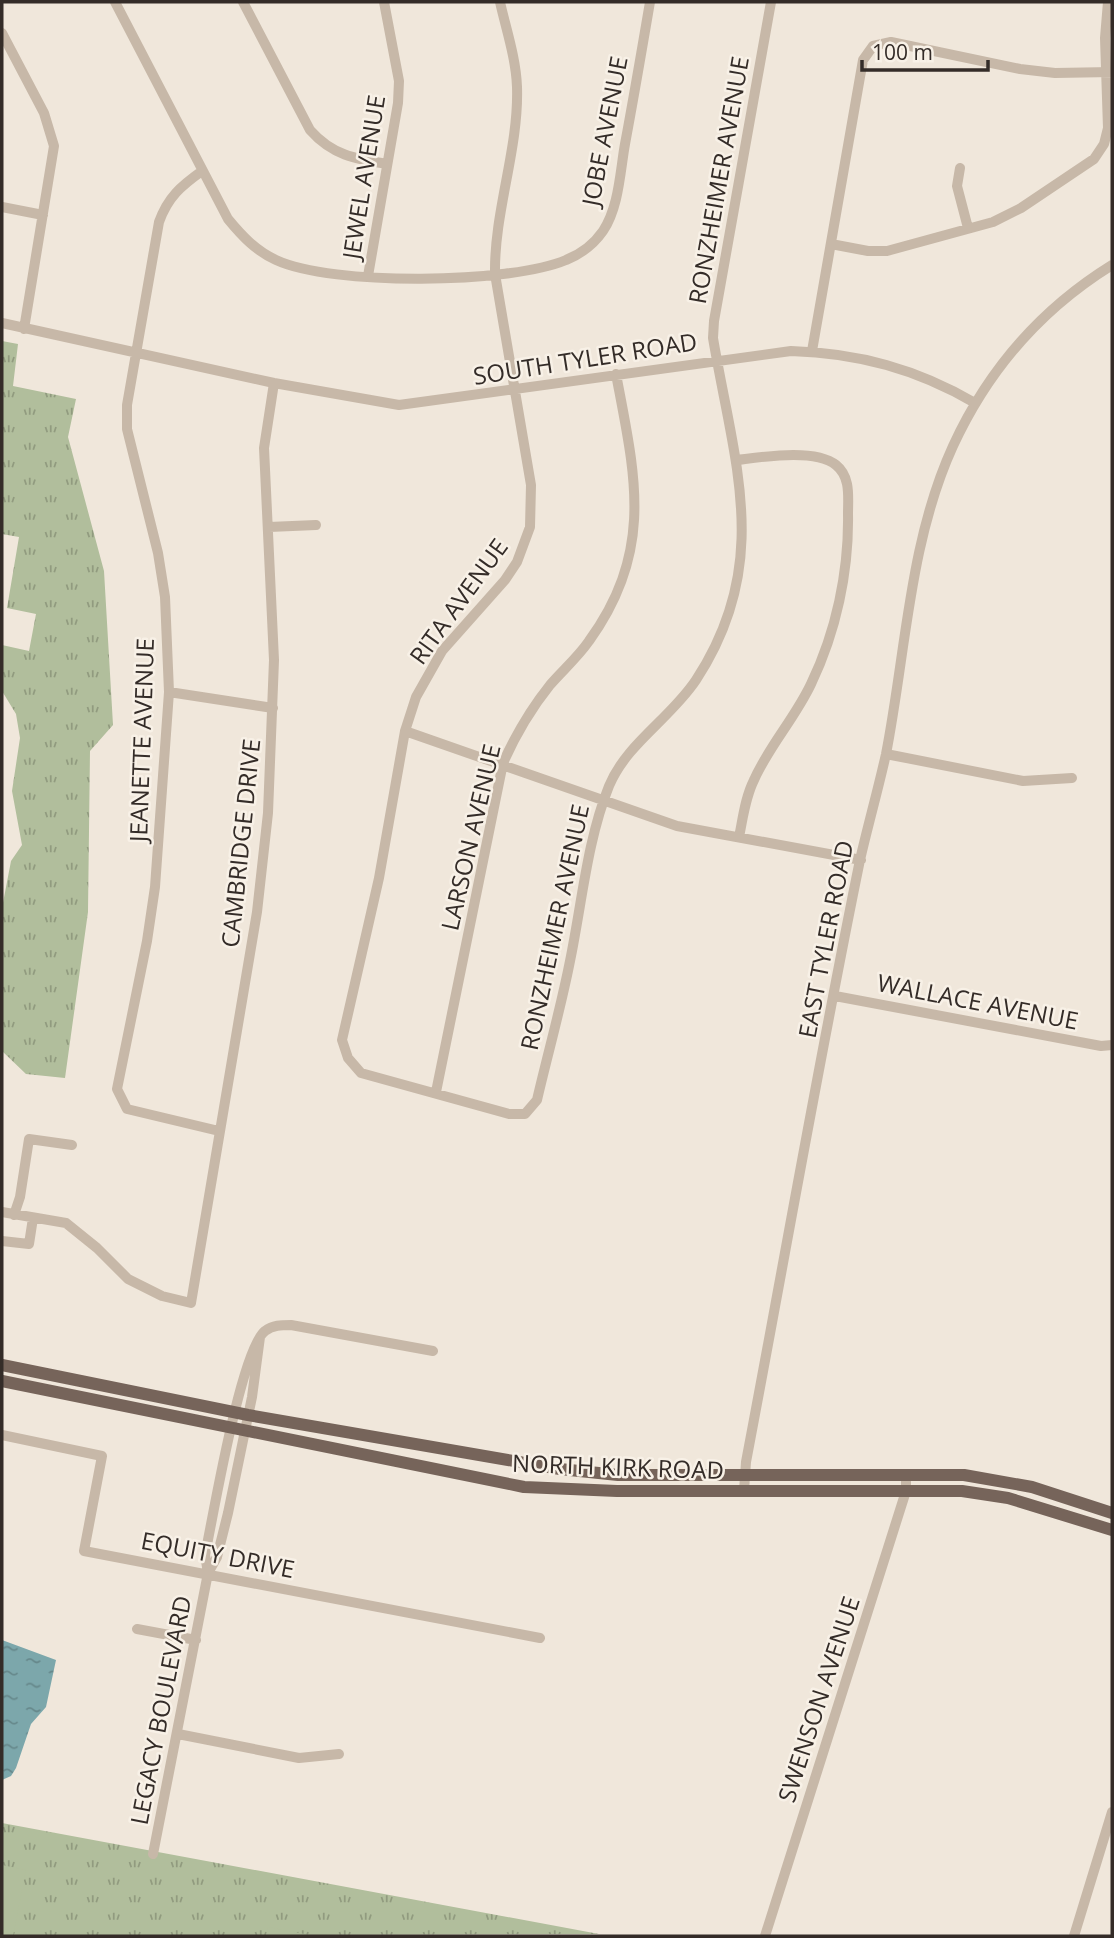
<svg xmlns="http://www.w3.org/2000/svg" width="1114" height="1938" viewBox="0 0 1114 1938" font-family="'Open Sans',sans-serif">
<defs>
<pattern id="grass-tufts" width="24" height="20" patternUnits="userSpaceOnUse" patternTransform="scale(1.75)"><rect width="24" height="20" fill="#b1be9c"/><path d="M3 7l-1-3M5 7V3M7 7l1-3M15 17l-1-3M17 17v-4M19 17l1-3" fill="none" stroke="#919b7f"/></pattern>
<pattern id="water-ripples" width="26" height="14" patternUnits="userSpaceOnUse" patternTransform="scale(1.75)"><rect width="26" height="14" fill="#7ca7ab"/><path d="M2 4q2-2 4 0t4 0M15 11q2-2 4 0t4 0" fill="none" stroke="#66888b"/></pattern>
</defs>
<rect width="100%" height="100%" fill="#f0e7db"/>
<path fill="url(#grass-tufts)" d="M2 341 18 344 13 386 76 399 68 437 104 571 113 725 90 751 88 912 65 1078 26 1074 2 1051V908L11 861 22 845 12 791 20 738 16 714 2 691V645L29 651 36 614 7 608 19 537 2 534Z
M2 1823 599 1934 2 1936Z"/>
<path fill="#b1be9c" d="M2 1865 26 1870 13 1936 2 1935Z
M268 1927 315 1936H266Z"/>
<path fill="url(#water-ripples)" d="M2 1640 56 1660 46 1707 31 1724 16 1768 11 1776 2 1780Z"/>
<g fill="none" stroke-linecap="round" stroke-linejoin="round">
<path stroke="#c7b8a8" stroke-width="10" d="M115 2 228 219C242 236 256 251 276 260 332 286 510 284 566 260 581 254 594 244 603 231 619 207 620 172 625 144 634 96 642 49 650 2
M243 2 310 130C332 155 355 159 387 164
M500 2C506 29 516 58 517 87 519 149 494 211 495 274L531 485 530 527 517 562 505 580 442 651 416 697 405 731 379 878 342 1040 348 1058 361 1073 509 1114H525L537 1100C548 1053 561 1007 570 961 582 903 587 841 609 786 627 743 670 719 696 680 773 563 734 463 713 338L714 321 771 2
M2 33 44 113 54 146 24 329
M960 168 957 186 968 228
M202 171C181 186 168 197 159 222L127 405V429L158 553 165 597 169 692 155 887 147 941 117 1089 127 1109 219 1131
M2 207 43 215
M831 244 868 251H887L993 222 1021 208 1094 159 1104 144 1108 128 1105 38 1108 2
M368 276 398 103 399 81 384 2
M2 323 274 383 399 405 791 351C858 353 917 369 975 403
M812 351 863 60 873 46 891 42 1020 69 1055 73 1112 72
M737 460C762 457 815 448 836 465 851 477 848 497 848 514 849 572 836 632 811 684 795 718 769 746 754 780 745 798 743 818 739 837
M269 527 316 525
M169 692 273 708
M405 731 677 826 861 860
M886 754 1023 781 1072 778
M835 996 1101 1046 1112 1045
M436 1092 503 763C516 734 530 710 550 685 563 670 578 657 589 641 655 550 635 475 616 374
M2 1212 66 1223 97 1248 128 1279 162 1296 191 1303 257 912 268 813 274 660 264 448 274 383
M14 1215 20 1197 29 1139 72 1145
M2 1241 29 1244 33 1218
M2 1435 102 1456 84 1551 540 1638
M744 1491 746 1462C784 1262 819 1060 860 860 868 825 878 790 886 754 906 652 909 542 953 446 988 370 1041 309 1112 265
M208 1573 205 1555C213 1517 241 1350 265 1331 273 1325 281 1325 291 1325L433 1351
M137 1629 196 1640
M178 1734 299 1758 339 1754
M153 1854 208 1573 217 1557 228 1513 252 1397 260 1337
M765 1936 906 1491V1475
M1074 1936 1112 1812"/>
<path stroke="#76645a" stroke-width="12" d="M2 1365 248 1415 560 1469 618 1475H964L1032 1487 1112 1513
M2 1381 524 1487 617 1491H962L1008 1498 1112 1530"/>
</g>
<g text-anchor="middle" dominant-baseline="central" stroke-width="5" stroke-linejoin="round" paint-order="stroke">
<g font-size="24" fill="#342c28" stroke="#f8f1e7">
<text transform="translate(604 131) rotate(-79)">JOBE AVENUE</text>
<text transform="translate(363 177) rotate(-81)">JEWEL AVENUE</text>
<text transform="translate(718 180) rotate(-80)">RONZHEIMER AVENUE</text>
<text transform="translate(585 358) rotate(-9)">SOUTH TYLER ROAD</text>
<text transform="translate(458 601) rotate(-54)">RITA AVENUE</text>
<text transform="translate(141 740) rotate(-88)">JEANETTE AVENUE</text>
<text transform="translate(470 837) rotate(-77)">LARSON AVENUE</text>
<text transform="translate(240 843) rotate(-84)">CAMBRIDGE DRIVE</text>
<text transform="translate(554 927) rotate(-78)">RONZHEIMER AVENUE</text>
<text transform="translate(825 939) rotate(-79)">EAST TYLER ROAD</text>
<text transform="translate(978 1001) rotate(11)">WALLACE AVENUE</text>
<text transform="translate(618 1466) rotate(2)">NORTH KIRK ROAD</text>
<text transform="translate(218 1554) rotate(11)">EQUITY DRIVE</text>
<text transform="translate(818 1699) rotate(-72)">SWENSON AVENUE</text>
<text transform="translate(160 1710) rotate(-79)">LEGACY BOULEVARD</text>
</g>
</g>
<rect width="1114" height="1938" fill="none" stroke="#342c28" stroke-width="7"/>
<path d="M862 60v10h126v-10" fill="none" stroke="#342c28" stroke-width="3.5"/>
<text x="872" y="60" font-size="21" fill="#342c28" stroke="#f8f1e7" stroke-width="5" paint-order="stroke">100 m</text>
</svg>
